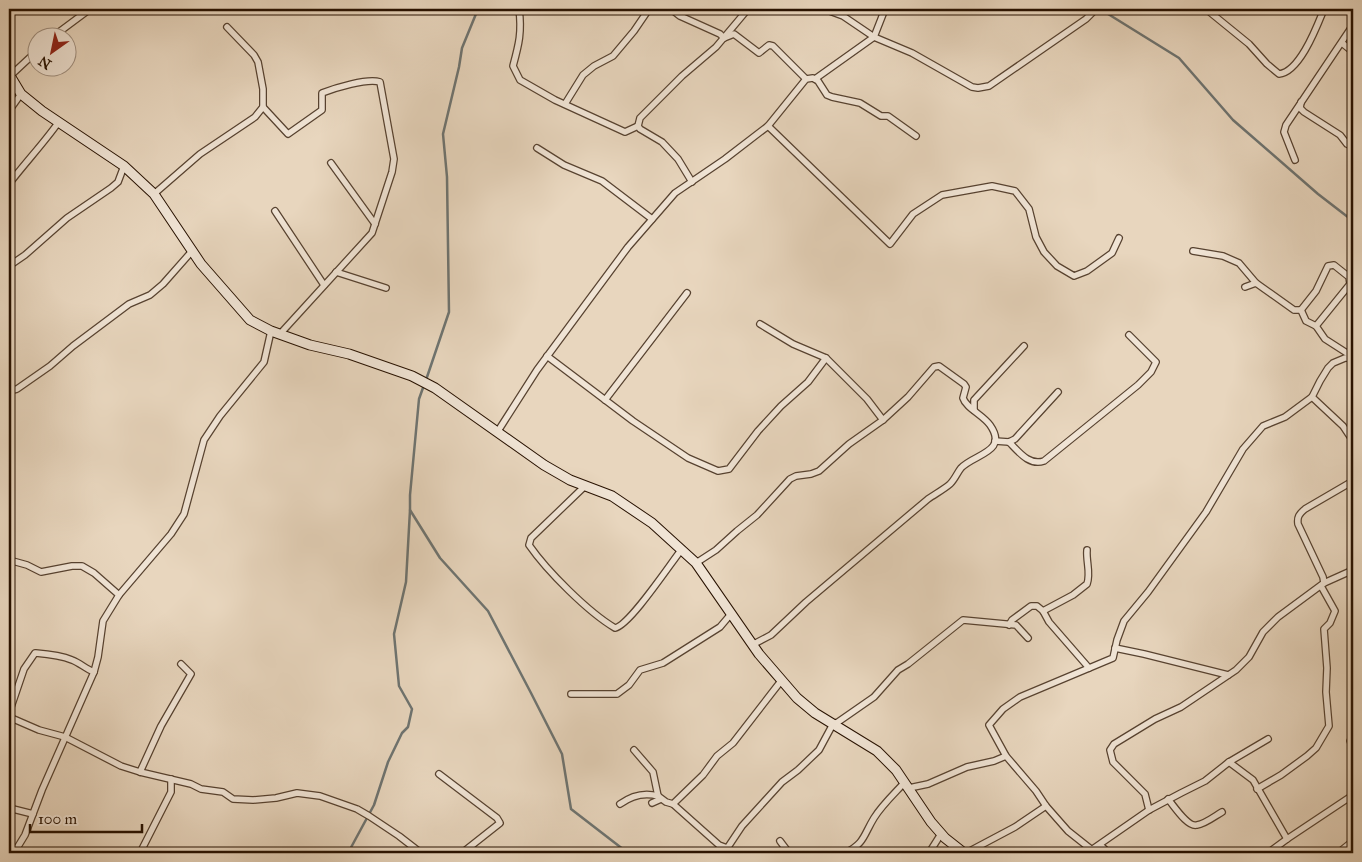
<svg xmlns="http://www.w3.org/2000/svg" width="1362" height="862" font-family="'IM FELL Great Primer',serif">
<rect width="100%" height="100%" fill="#e8d6be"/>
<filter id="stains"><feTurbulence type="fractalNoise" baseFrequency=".004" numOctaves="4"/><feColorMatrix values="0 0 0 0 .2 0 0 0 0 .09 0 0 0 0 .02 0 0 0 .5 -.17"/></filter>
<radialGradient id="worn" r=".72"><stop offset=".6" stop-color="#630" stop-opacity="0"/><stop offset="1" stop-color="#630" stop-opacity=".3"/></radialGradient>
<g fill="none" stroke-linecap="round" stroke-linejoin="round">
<!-- stream -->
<g stroke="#6e7471" stroke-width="2.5">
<path d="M1100,9L1179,58L1233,120L1318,194L1353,221"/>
<path d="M426,380L449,312L447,177L443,134L459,67L462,48L478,9"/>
<path d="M424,385L419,399L410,495V510L440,558L488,611L531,693L562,754L571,809L628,853"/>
<path d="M348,853L374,805L388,762L402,733L408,727L412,709L399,686L394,634L406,582L410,510"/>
</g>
<!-- street casing -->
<g stroke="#574230" stroke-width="8">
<g id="street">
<path d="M519,9C522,32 519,44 513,66L520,80L555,100L625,132L638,126"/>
<path d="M671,9L680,16L720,34L724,38"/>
<path d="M824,9L843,16L874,37L912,53L972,87L978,88L989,86L1086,19L1096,9"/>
<path d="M1206,9L1249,44L1267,64L1279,74C1300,72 1317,26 1324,9"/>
<path d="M51,38L90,9"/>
<path d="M724,38L734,34L759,53L769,45L773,46L806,79"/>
<path d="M1342,43L1353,52"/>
<path d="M10,76L38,50"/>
<path d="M815,79L874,37L885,9"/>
<path d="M1301,102L1300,108L1304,112L1340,135L1347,144L1353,147"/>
<path d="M565,104L583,75L594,66L613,56L634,31L649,9"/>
<path d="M263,107L288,134L322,110V93C335,88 367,78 380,82L394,159L392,172L372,233L280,334"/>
<path d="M9,111L21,94"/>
<path d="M768,126L890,244L913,214L942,195L992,186L1015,191L1029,209L1036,237L1044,252L1057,266L1074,276L1087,271L1112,253L1119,238"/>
<path d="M537,148L564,165L602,181L652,219"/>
<path d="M1295,160L1284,132L1286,125L1353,25"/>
<path d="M331,163L375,224"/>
<path d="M692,182L678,159L662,142L640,129L638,126L640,118L682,76L716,47L748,9"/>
<path d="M9,184C25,163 43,144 58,123"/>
<path d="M154,194L200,154L255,117L263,107V89L258,62L254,55L227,27"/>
<path d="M275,211L324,285"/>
<path d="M1193,251L1223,256L1239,263L1256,283"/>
<path d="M9,266L25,255L67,218L111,188L118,182L124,166"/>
<path d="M336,272L386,288"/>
<path d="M1245,287L1256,283L1294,310H1301"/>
<path d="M1301,310L1316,291L1328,266L1334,265L1349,277L1350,284L1316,326"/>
<path d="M1301,310L1306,321L1316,326L1325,339L1353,357"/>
<path d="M760,324L793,344L826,358L867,399L883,420"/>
<path d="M547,356L633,421L688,458L718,471L729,469L758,431L781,406L808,382L826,358"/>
<path d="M9,391L17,389L50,366L73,346L129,304L150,295L163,284L193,250"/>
<path d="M1312,397L1343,426L1353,441"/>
<path d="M605,400L687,293"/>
<path d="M974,410V400L1024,346"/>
<path d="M498,431L537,370L585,305L628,247L675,193L725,159L768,126L806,79L813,78L818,81L827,95L832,97L860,103L881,116H888L916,136"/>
<path d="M995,441L1009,442L1015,439L1058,392"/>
<path d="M1009,442C1019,452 1029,466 1044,461L1138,385L1151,372L1156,362L1129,335"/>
<path d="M585,486L531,538L529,545C547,571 588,612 615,628C630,625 670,564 682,549"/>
<path d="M9,560L27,565L41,572L72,566H82L94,573L119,595"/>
<path d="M696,563L716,550L737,531L757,515L790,479L796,476L811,474L819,471L849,444L883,420L908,397L934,367L939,366L964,384L966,387L963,398C966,408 983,415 990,425C1009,452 974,454 961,468C957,473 955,479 950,484C943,490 935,494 928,499L806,602L771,635L752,645"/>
<path d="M1324,583L1353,570"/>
<path d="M1043,611L1073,595L1087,584C1091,573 1086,562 1087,550"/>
<path d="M1009,625L1012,620L1031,606H1037L1043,611L1049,622L1089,668"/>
<path d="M1115,648L1144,654L1228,675"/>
<path d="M571,694H617L629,685L640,670L663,663L720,627L731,614"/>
<path d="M9,713L24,669L35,653C47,654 60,655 72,660C80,663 86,669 94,672"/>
<path d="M9,717L39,730L65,737L121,766L140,772L191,784L201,789L223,792L233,799L253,800L276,798L297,793L320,796L357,809L369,816L399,836L421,853"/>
<path d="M1353,736L1350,741L1353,745"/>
<path d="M634,750L653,772L658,796L666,802L673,804L719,845L727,848"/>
<path d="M1229,762L1253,780L1287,839"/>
<path d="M140,772L161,726L191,674L181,664"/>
<path d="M439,774L497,818L500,823L462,853"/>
<path d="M909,788L928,784L967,767L994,761L1006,756"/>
<path d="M1257,789L1281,775L1307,756L1316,748L1329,726L1326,692L1327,668L1324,629L1330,623L1335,611L1321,586"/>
<path d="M1168,799C1174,806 1188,828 1197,825C1205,824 1215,816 1222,812"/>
<path d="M652,803L661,799"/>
<path d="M620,804C631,796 644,792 658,796"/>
<path d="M673,804L703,775L717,756L733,743L781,681"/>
<path d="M9,808L33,814"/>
<path d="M1149,810L1145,794L1113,762L1110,750L1114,744L1155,719L1181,707L1236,670L1249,657L1263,632L1278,617L1324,583L1323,577L1298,524C1297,517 1299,514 1305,509L1353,481"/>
<path d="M780,841L789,853"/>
<path d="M1100,845L1109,853"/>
<path d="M1092,850L1068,831L1046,806L1036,791L1006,756L989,725L1003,709L1020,697L1113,658L1117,640L1124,621L1148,592L1206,512L1243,449L1263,426L1285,417L1312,397L1320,381L1328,368L1333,363L1345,358H1353"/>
<path d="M14,853L25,835L42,790L94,672L98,657L103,621L119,595L171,534L184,514L204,440L220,416L264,362L271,331"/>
<path d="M140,853L171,792V779"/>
<path d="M724,853L742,826L782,782L798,770L819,750L833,724L838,722L874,697L898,670L908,664L963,620L1016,625L1028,638"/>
<path d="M845,853C865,843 863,836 874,818C882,805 894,794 905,782"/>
<path d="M929,853L941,834"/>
<path d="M966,853L1015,827L1046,806"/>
<path d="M1087,853L1149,810L1181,793L1205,781L1229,762L1268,739"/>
<path d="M1268,853L1287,839L1353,795"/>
<path d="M1338,853L1353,841"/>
</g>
</g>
<!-- secondary casing -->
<g stroke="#271100" stroke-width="11">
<path id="secondary" d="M9,74L21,94L42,111L124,166L154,194L201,264L250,320L271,331L310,345L349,354L412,376L435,388L544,465L570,480L612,496L652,523L696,563L759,654L797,698L815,713L877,751L896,770L931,822L945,838L964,853"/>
</g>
<!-- street -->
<use href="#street" stroke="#f0e4d5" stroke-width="5.5"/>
<!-- secondary -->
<use href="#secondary" stroke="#f0e4d5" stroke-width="9"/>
</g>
<!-- margin -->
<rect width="1362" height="862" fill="none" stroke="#e8d6be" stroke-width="30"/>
<rect x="10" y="10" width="1342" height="842" fill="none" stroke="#271100" stroke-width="2.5"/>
<rect x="15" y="15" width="1332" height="832" fill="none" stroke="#271100"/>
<!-- north arrow -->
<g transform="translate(52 52) rotate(213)"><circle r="24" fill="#f0e4d5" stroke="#a09080"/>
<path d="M0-4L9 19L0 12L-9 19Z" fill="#8f2418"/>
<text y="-8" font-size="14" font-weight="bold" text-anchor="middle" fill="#271100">N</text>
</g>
<!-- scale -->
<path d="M30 824v8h112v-8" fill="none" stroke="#271100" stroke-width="2.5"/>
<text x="38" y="824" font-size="15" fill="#271100" stroke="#f0e4d5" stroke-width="4" paint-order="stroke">100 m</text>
<rect width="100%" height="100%" filter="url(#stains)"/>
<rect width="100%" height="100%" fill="url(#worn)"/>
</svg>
